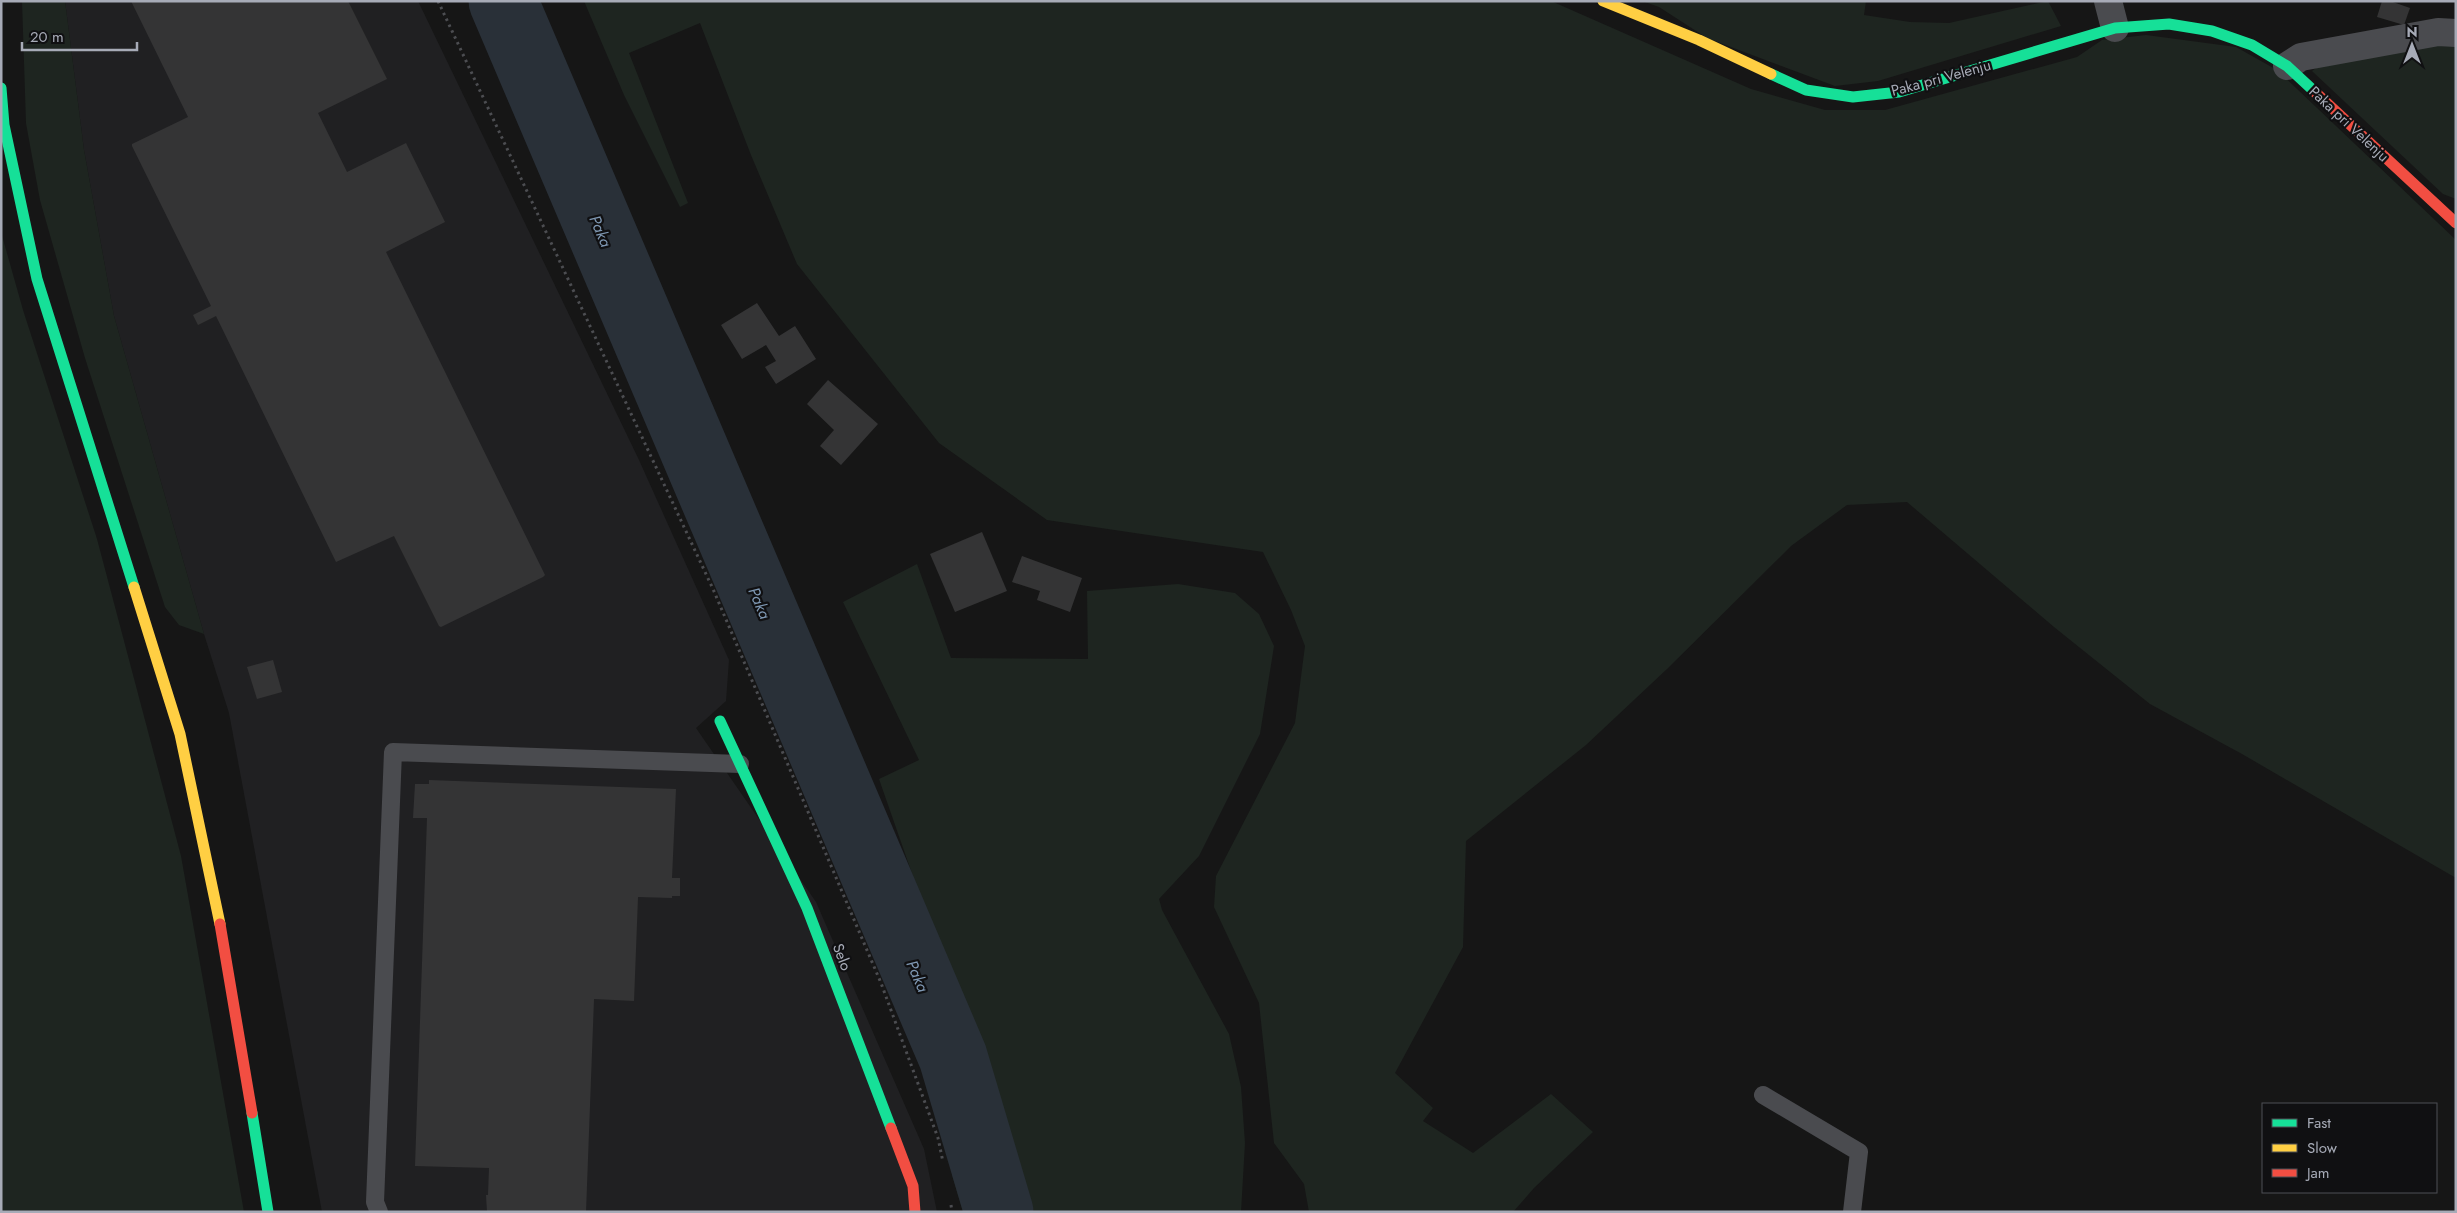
<svg xmlns="http://www.w3.org/2000/svg" width="2457" height="1213" font-family="Jost,sans-serif">
<rect width="100%" height="100%" fill="#161616"/>
<!-- built -->
<path fill="#202022" d="M65,1H418L639,460L729,660L726,701L696,728L816,902L924,1149L937,1212H322L229,713L204,634L114,316L84,150Z"/>
<!-- green -->
<g fill="#1e2520">
<path d="M22,1H65L84,150L114,316L204,634L179,625L165,607L85,358L40,200L26,123Z"/>
<path d="M584,1H1551L1751,89L1825,110H1885L2077,57L2102,40L2146,35L2236,47L2277,70L2456,240V878L2242,754L2150,704L2054,627L1907,502L1847,505L1791,546L1667,669L1586,745L1466,841L1463,947L1395,1073L1433,1108L1423,1121L1473,1153L1551,1094L1593,1132L1534,1188L1513,1212H1309L1304,1184L1274,1143L1259,1003L1214,907L1216,876L1295,723L1305,646L1291,610L1263,552L1047,520L939,443L797,264L751,155L700,23L629,53L688,203L680,207L624,95Z"/>
<path d="M1642,1H1866L1864,15L1910,22L1949,23L2048,1L2061,26L1878,81L1835,86L1707,38L1659,7Z"/>
<path d="M2456,42V199L2443,194L2312,71L2323,63Z"/>
<path d="M1,232L23,310L97,539L181,856L244,1212H1Z"/>
<path d="M917,564L951,658L1088,659L1087,591L1178,584L1235,593L1259,614L1274,646L1260,734L1199,856L1159,899L1162,910L1229,1034L1241,1087L1245,1143L1241,1212H1026L967,1031L879,779L919,760L843,602Z"/>
<path d="M977,1169L989,1212H963L952,1175Z"/>
</g>
<g fill="none" stroke-linecap="round" stroke-linejoin="round">
<!-- river -->
<path stroke="#293038" stroke-width="69" d="M503,1L953,1057L999,1212"/>
</g>
<!-- building -->
<g fill="#343435">
<path d="M131,1H348L387,79L318,113L347,172L406,143L445,222L386,252L545,575L543,577L441,627L439,626L394,536L336,562L216,316L198,325L193,315L211,306L132,146V144L188,117Z"/>
<path d="M2382,1H2390L2410,8L2404,25L2377,17Z"/>
<path d="M757,303L779,336L795,326L816,359L776,384L765,367L776,361L766,345L742,359L721,325Z"/>
<path d="M828,380L878,424L841,465L820,446L834,430L807,404Z"/>
<path d="M982,532L1007,591L955,612L930,554Z"/>
<path d="M1022,556L1082,578L1070,612L1037,600L1040,591L1012,582Z"/>
<path d="M273,660L282,692L257,699L247,667Z"/>
<path d="M429,780L676,789L672,878H680V896H672V898L638,897L634,1001L594,999L586,1212H487L486,1195H488L489,1168L415,1166L427,818H413L415,784H429Z"/>
</g>
<g fill="none" stroke-linecap="round" stroke-linejoin="round">
<!-- path -->
<g stroke="#4c4d51" stroke-width="3" stroke-dasharray="2.5 4" stroke-linecap="butt">
<path d="M438,1L713,589L881,983L938,1138L943,1162"/>
<path d="M951,1205L952,1212"/>
</g>
<!-- lane -->
<g stroke="#4a4b4f" stroke-width="18">
<path d="M1763,1095L1859,1152L1852,1212"/>
<path d="M379,1212L375,1202L393,752L740,764"/>
</g>
<!-- street -->
<g stroke="#4a4b4f" stroke-width="28">
<path d="M2108,1L2115,28"/>
<path d="M2287,66L2301,57L2438,32L2456,33"/>
</g>
<!-- fast -->
<g stroke="#16e098" stroke-width="11">
<path d="M1771,74L1806,90L1853,97L1899,92L2115,28L2169,24L2212,31L2252,45L2287,66L2315,92"/>
<path d="M1,88L4,125L37,279L134,587"/>
<path d="M720,721L807,908L891,1128"/>
<path d="M252,1113L268,1212"/>
</g>
<!-- slow -->
<g stroke="#ffcf43" stroke-width="11">
<path d="M1603,1L1699,40L1771,74"/>
<path d="M134,587L180,734L220,924"/>
</g>
<!-- jam -->
<g stroke="#f24e42" stroke-width="11">
<path d="M2315,92L2456,223"/>
<path d="M220,924L252,1113"/>
<path d="M891,1128L913,1186L915,1212"/>
</g>
</g>
<g text-anchor="middle" stroke-width="4.5" stroke-linejoin="round" paint-order="stroke">
<!-- street labels -->
<g font-size="15" fill="#a7abb7" stroke="#101012">
<text transform="translate(1941 78) rotate(-15)" y="5">Paka pri Velenju</text>
<text transform="translate(2349 124) rotate(43)" y="5">Paka pri Velenju</text>
<text transform="translate(842 957) rotate(69)" y="5">Selo</text>
</g>
<!-- water labels -->
<g font-size="16" font-style="italic" fill="#7e97b2" stroke="#101012">
<text transform="translate(601 231) rotate(67)" y="6">Paka</text>
<text transform="translate(760 603) rotate(67)" y="6">Paka</text>
<text transform="translate(918 976) rotate(67)" y="6">Paka</text>
</g>
</g>
<!-- border -->
<rect width="2457" height="1213" fill="none" stroke="#a7abb7" stroke-width="5"/>
<!-- legend -->
<rect x="2262" y="1103" width="175" height="90" fill="#101012" stroke="#4c4e54"/>
<rect x="2272" y="1119" width="25" height="8" fill="#16e098" stroke="#4c4e54"/>
<text x="2307" y="1128" font-size="15" fill="#a7abb7">Fast</text>
<rect x="2272" y="1144" width="25" height="8" fill="#ffcf43" stroke="#4c4e54"/>
<text x="2307" y="1153" font-size="15" fill="#a7abb7">Slow</text>
<rect x="2272" y="1169" width="25" height="8" fill="#f24e42" stroke="#4c4e54"/>
<text x="2307" y="1178" font-size="15" fill="#a7abb7">Jam</text>
<!-- north arrow -->
<g transform="translate(2412 45)" stroke="#101012" stroke-width="4" paint-order="stroke">
<path d="M0-4L9 19L0 12L-9 19Z" fill="#a7abb7"/>
<text y="-8" font-size="14" font-weight="bold" text-anchor="middle" fill="#a7abb7">N</text>
</g>
<!-- scale -->
<path d="M22 42v8h115v-8" fill="none" stroke="#a7abb7" stroke-width="2.5"/>
<text x="30" y="42" font-size="15" fill="#a7abb7" stroke="#101012" stroke-width="4" paint-order="stroke">20 m</text>
</svg>
